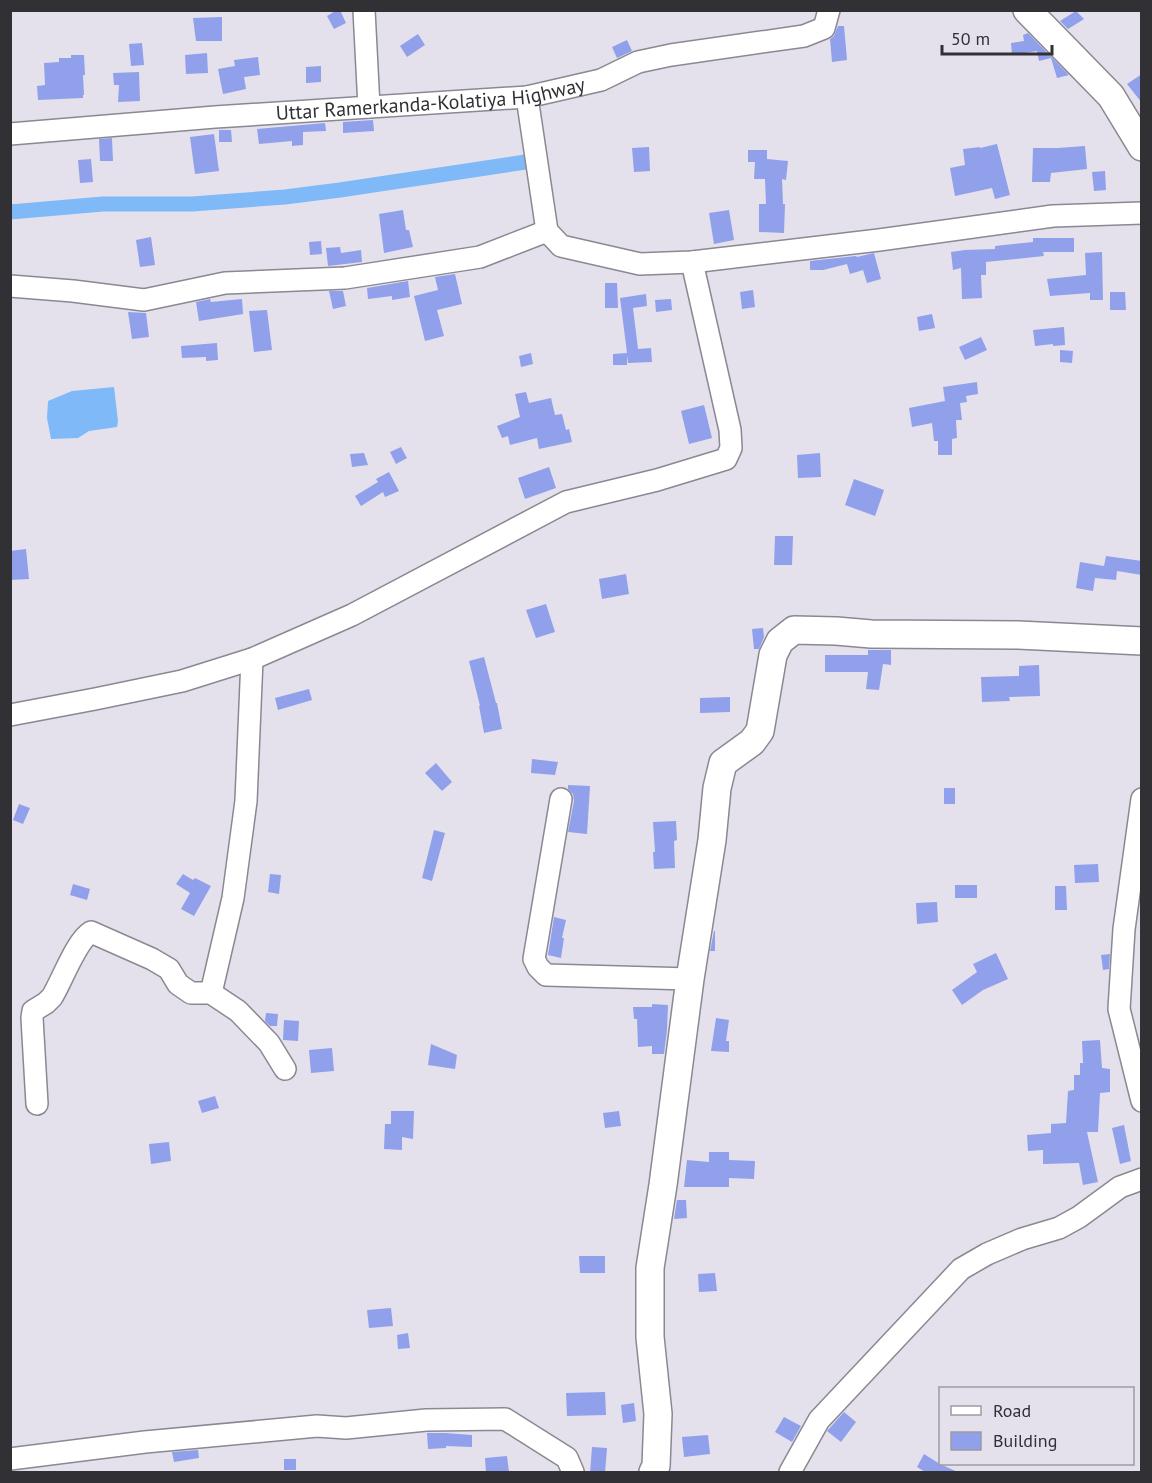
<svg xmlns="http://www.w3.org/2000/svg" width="1152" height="1483" font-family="'PT Sans',sans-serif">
<rect width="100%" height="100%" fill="#e4e1ec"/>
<!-- water -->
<path fill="#80b9f8" d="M114,387L118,421L117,427L89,431L78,438L51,439L47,418L48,401L72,391Z"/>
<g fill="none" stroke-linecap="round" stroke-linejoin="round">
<!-- canal -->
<path stroke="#80b9f8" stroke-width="15" d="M10,212L103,204H192L285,197L340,190L532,161"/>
</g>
<!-- building -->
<g fill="#90a0ea">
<path d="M337,10H340L346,23L334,29L327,16Z"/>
<path d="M1076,11L1084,19L1068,29L1060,21Z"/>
<path d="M222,17V41H196L193,18Z"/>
<path d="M838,26H844L847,60L832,62L830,39L834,36Z"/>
<path d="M1028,33L1069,75L1057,78L1051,58L1039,61L1037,51L1012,55L1011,43L1024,41L1023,35Z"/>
<path d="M418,34L425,45L407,57L400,46Z"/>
<path d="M627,40L632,51L617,58L612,47Z"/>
<path d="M142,43L144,65L131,66L129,44Z"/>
<path d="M207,53L208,73L186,74L185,55Z"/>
<path d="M71,55H84L85,75H83L84,95H83V98L38,100L37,86L45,85L44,63L59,62V58H71Z"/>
<path d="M258,57L260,75L244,77L246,89L223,94L218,69L235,66L234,60Z"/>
<path d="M321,66V82L306,83V67Z"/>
<path d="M139,72L140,101L118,102L119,85H114L113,73Z"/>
<path d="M1142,74V103L1127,84Z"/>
<path d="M373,120L374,131L343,133V122Z"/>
<path d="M325,123L326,131L303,132V145L292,146V141L259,144L257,129Z"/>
<path d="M219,130H231L232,142H219Z"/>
<path d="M214,134L219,171L195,174L190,137Z"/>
<path d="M112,138L113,161H100L99,139Z"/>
<path d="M997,144L1010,195L995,199L992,188L955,196L950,168L965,165L963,149L980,147V148Z"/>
<path d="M1085,146L1087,169L1051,173L1050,182H1032L1033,148H1058Z"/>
<path d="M649,147L650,171L634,172L632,148Z"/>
<path d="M748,150H767V159L788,161L786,180L782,179L783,204H785L784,233L759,232V204H766L765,179H754L755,162H748Z"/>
<path d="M91,159L93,182L80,183L78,160Z"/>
<path d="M1105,171L1106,190L1094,191L1092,172Z"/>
<path d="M403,210L406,230H409L413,247L384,253L379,214Z"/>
<path d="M729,210L734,240L714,244L709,213Z"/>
<path d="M151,237L155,265L140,267L136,240Z"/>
<path d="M1033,238H1074V252H1043L1044,256L986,262V275H981L982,298L962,299L961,268L953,270L951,252L965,250L995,249V246L1033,242Z"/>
<path d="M321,241L322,254L310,255L309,242Z"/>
<path d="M340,247L341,253L361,250L362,262L328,266L326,248Z"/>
<path d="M1102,252L1103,300H1090V293L1050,296L1047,279L1086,275L1085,253Z"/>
<path d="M874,253L881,279L867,283L863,270L850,274L847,264L823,270H810V261L856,256L857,257Z"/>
<path d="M455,274L462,304L437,310L444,336L425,341L414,296L438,290L435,277Z"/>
<path d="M408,281L410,297L392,300V296L368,299L367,288Z"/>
<path d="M605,283H617L618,308H605Z"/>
<path d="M753,290L755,307L742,309L740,292Z"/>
<path d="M329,291H343L346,306L333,309Z"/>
<path d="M1110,292H1125L1126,310H1110Z"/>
<path d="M646,294L647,306L633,308L638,349L651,348L652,362L628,363L627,355V365H613V354L627,353L620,298Z"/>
<path d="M210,299L211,302L242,299L243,314L199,321L196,302Z"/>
<path d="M671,299L672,310L656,312L655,300Z"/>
<path d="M267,310L272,350L254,352L249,311Z"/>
<path d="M128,312L146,313L149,337L132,339Z"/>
<path d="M932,314L935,328L919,331L917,317Z"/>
<path d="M1064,327L1065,345L1053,346V344L1035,346L1033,330Z"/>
<path d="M981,337L987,350L965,360L959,347Z"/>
<path d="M217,343L218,360L206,361V357L182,358L181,346Z"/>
<path d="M1060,350L1073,351L1072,363L1060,362Z"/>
<path d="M531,353L533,364L521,367L519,356Z"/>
<path d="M977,382L978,394L966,396L967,402L960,403L962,420H956L957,438L952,439V455H938V441H934L932,423L912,427L909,408L945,401L943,387Z"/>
<path d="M526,392L529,403L551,398L555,415L562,414L566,430L569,429L572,442L539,449L537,438L510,445L508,436L502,438L497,426L520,417L515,394Z"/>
<path d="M704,405L712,438L689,444L681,411Z"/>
<path d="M401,447L407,458L396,464L390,452Z"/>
<path d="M364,453L368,465L352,467L350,454Z"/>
<path d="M820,453L821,477L798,478L797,455Z"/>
<path d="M549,467L556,488L525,499L518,478Z"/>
<path d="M389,472L399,491L385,497L383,492L361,506L355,496L378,482L376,479Z"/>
<path d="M854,479L884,490L875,516L845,505Z"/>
<path d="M775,536H793L792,565H774Z"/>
<path d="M26,549L29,579L10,580V551Z"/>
<path d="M1106,556L1142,561V575L1117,571L1116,580L1095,578L1093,591L1076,588L1080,562L1104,566Z"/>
<path d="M626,574L629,594L602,599L599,579Z"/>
<path d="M546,604L555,632L536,638L526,610Z"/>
<path d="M763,628L764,637L759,649H754L752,629Z"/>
<path d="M868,650H891V665L883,664L879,690L866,689L868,672H825V655H868Z"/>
<path d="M484,657L496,703H497L502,729L484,733L479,706H480L469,661Z"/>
<path d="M1039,665L1040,696L1009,697L1010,701L982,702L981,677L1019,676V666Z"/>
<path d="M309,689L312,700L278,710L275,698Z"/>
<path d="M730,697V712L700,713V698Z"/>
<path d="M532,759L558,762L555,775L531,773Z"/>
<path d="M436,763L452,782L442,791L425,773Z"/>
<path d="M568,785L590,786L587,834L568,832L574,801L573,794L568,789Z"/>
<rect x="944" y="788" width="11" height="16"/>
<path d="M19,804L30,808L23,824L13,820Z"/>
<path d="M676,821L677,840L674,841L675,868L654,869L653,852H655L653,822Z"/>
<path d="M434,830L445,833L432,881L422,878Z"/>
<path d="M1098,864L1099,882L1075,883L1074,865Z"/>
<path d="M183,874L193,880L195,878L211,886L194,916L181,909L190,893L176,884Z"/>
<path d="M270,874L281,875L279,894L268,892Z"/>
<path d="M73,884L90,889L87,900L70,895Z"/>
<rect x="955" y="885" width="22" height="13"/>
<path d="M1055,886H1066L1067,910H1055Z"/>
<path d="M937,902L938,922L917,924L916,903Z"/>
<path d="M554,917L566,920L562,938H564L561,958L548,955Z"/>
<path d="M714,931H715V951H710Z"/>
<path d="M996,953L1008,979L983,990L962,1005L952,990L977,972L973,964Z"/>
<path d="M1110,954L1109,969L1103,970L1101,955Z"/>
<path d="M652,1004L668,1005L667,1030L664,1054H652V1046L638,1047L637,1019H634L633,1007H652Z"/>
<path d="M266,1013L278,1014L277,1026H270L265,1021Z"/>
<path d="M716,1018L729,1020L726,1041H729V1052L711,1051Z"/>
<path d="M284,1020L299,1021L298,1041L283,1040Z"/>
<path d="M1100,1040L1102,1068L1110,1069V1092L1100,1093L1098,1132H1087L1098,1182L1083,1185L1079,1163L1043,1164V1150L1028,1151L1027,1135L1051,1133V1124L1066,1123L1068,1091L1074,1090V1075H1080V1063H1083L1082,1041Z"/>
<path d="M431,1044L457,1055L455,1069L428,1065Z"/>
<path d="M332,1048L334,1071L311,1073L309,1050Z"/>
<path d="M215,1096L219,1108L202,1113L198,1101Z"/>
<path d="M391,1111H414L413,1139L402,1137V1150L384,1149L385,1124H391Z"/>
<path d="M619,1111L621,1126L605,1128L603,1113Z"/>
<path d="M1124,1125L1131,1161L1120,1164L1112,1128Z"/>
<path d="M169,1142L171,1161L151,1164L149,1144Z"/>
<path d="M709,1152H729V1160L755,1161L754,1179L729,1178V1187H684L687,1160L709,1162Z"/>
<path d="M677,1200H686L687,1218L674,1219Z"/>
<path d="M579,1256H605V1273H580Z"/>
<path d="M715,1273L717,1291L699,1292L698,1274Z"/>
<path d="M391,1308L393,1326L369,1328L367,1310Z"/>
<path d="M408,1333L410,1348L398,1349L397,1335Z"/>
<path d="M605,1392L606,1415L567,1416L566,1393Z"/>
<path d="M634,1403L636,1421L623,1423L621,1405Z"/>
<path d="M844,1412L856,1422L841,1442L827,1431Z"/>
<path d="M784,1417L801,1426L792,1442L775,1432Z"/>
<path d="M427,1433H445L472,1435V1447L446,1446V1448L428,1449Z"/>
<path d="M708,1435L710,1454L684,1457L682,1437Z"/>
<path d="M592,1447L607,1448L605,1473H590Z"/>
<path d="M198,1450L199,1458L174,1462L172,1452Z"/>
<path d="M924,1454L940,1464L960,1473H927L917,1467Z"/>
<path d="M507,1456L509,1472L486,1473L485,1458Z"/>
<rect x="284" y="1459" width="12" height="11"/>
</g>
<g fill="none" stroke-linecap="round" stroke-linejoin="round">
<!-- minor casing -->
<g stroke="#8a8891" stroke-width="24">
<g id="minor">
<path d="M364,10L369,107"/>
<path d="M527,97L547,231L561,246L640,264L692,262L879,240L1053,216L1142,213"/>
<path id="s1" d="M10,134L215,117L527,97L601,80L638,62L671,55L804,36L824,28L829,10"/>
<path d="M10,286L73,291L144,300L225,283L345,278L480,257L547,231"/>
<path d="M10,715L95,699L182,681L252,659L352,615L566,502L657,480L726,459L731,448L730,430L692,262"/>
<path d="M561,799L534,959L538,967L546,975L690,979"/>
<path d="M1142,799L1124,929L1119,1009L1142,1101"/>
<path d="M211,993L233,898L246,801L252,659"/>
<path d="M37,1104L32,1018L33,1011L46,1003L52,997C62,981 76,941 91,932L152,959L169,969L178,984L191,993H211L238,1011L269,1043L285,1069"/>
<path d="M10,1459L145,1442L317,1426L346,1428L426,1420L505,1419L567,1458L573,1472"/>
<path d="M790,1472L819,1420L961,1269L987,1254L1022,1239L1059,1228L1079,1217L1120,1187L1142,1179"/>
</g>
</g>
<!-- major casing -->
<g stroke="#8a8891" stroke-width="30">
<g id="major">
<path d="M1027,10L1111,96L1142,147"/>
<path d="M653,1472L656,1466L658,1414L650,1337V1268L663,1185L690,979L712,840L717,788L723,763L752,742L760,731L773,655L780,641L794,630L836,631L871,634L1018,635L1142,641"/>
</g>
</g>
<!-- minor -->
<use href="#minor" stroke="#fff" stroke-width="21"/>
<!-- major -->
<use href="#major" stroke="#fff" stroke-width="27"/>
</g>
<g text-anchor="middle" stroke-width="4.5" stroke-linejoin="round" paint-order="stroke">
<!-- street labels -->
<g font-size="20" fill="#313034" stroke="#e4e1ec">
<text dy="7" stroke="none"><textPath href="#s1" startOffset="422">Uttar Ramerkanda-Kolatiya Highway</textPath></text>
</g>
</g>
<!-- border -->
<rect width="1152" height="1483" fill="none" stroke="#313034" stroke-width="24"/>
<!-- legend -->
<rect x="939" y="1387" width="195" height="78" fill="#e4e1ec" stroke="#9c9aa2" stroke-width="1.5"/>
<rect x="951" y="1406" width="30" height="9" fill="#ffffff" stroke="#9c9aa2" stroke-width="1.5"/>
<text x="993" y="1417" font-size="18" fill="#313034">Road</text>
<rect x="951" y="1432" width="30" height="18" fill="#90a0ea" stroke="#9c9aa2" stroke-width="1.5"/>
<text x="993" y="1447" font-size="18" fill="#313034">Building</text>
<!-- scale -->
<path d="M942 45v9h110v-9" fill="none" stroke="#313034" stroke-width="3"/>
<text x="951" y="45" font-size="18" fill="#313034" stroke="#e4e1ec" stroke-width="4.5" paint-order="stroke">50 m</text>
</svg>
